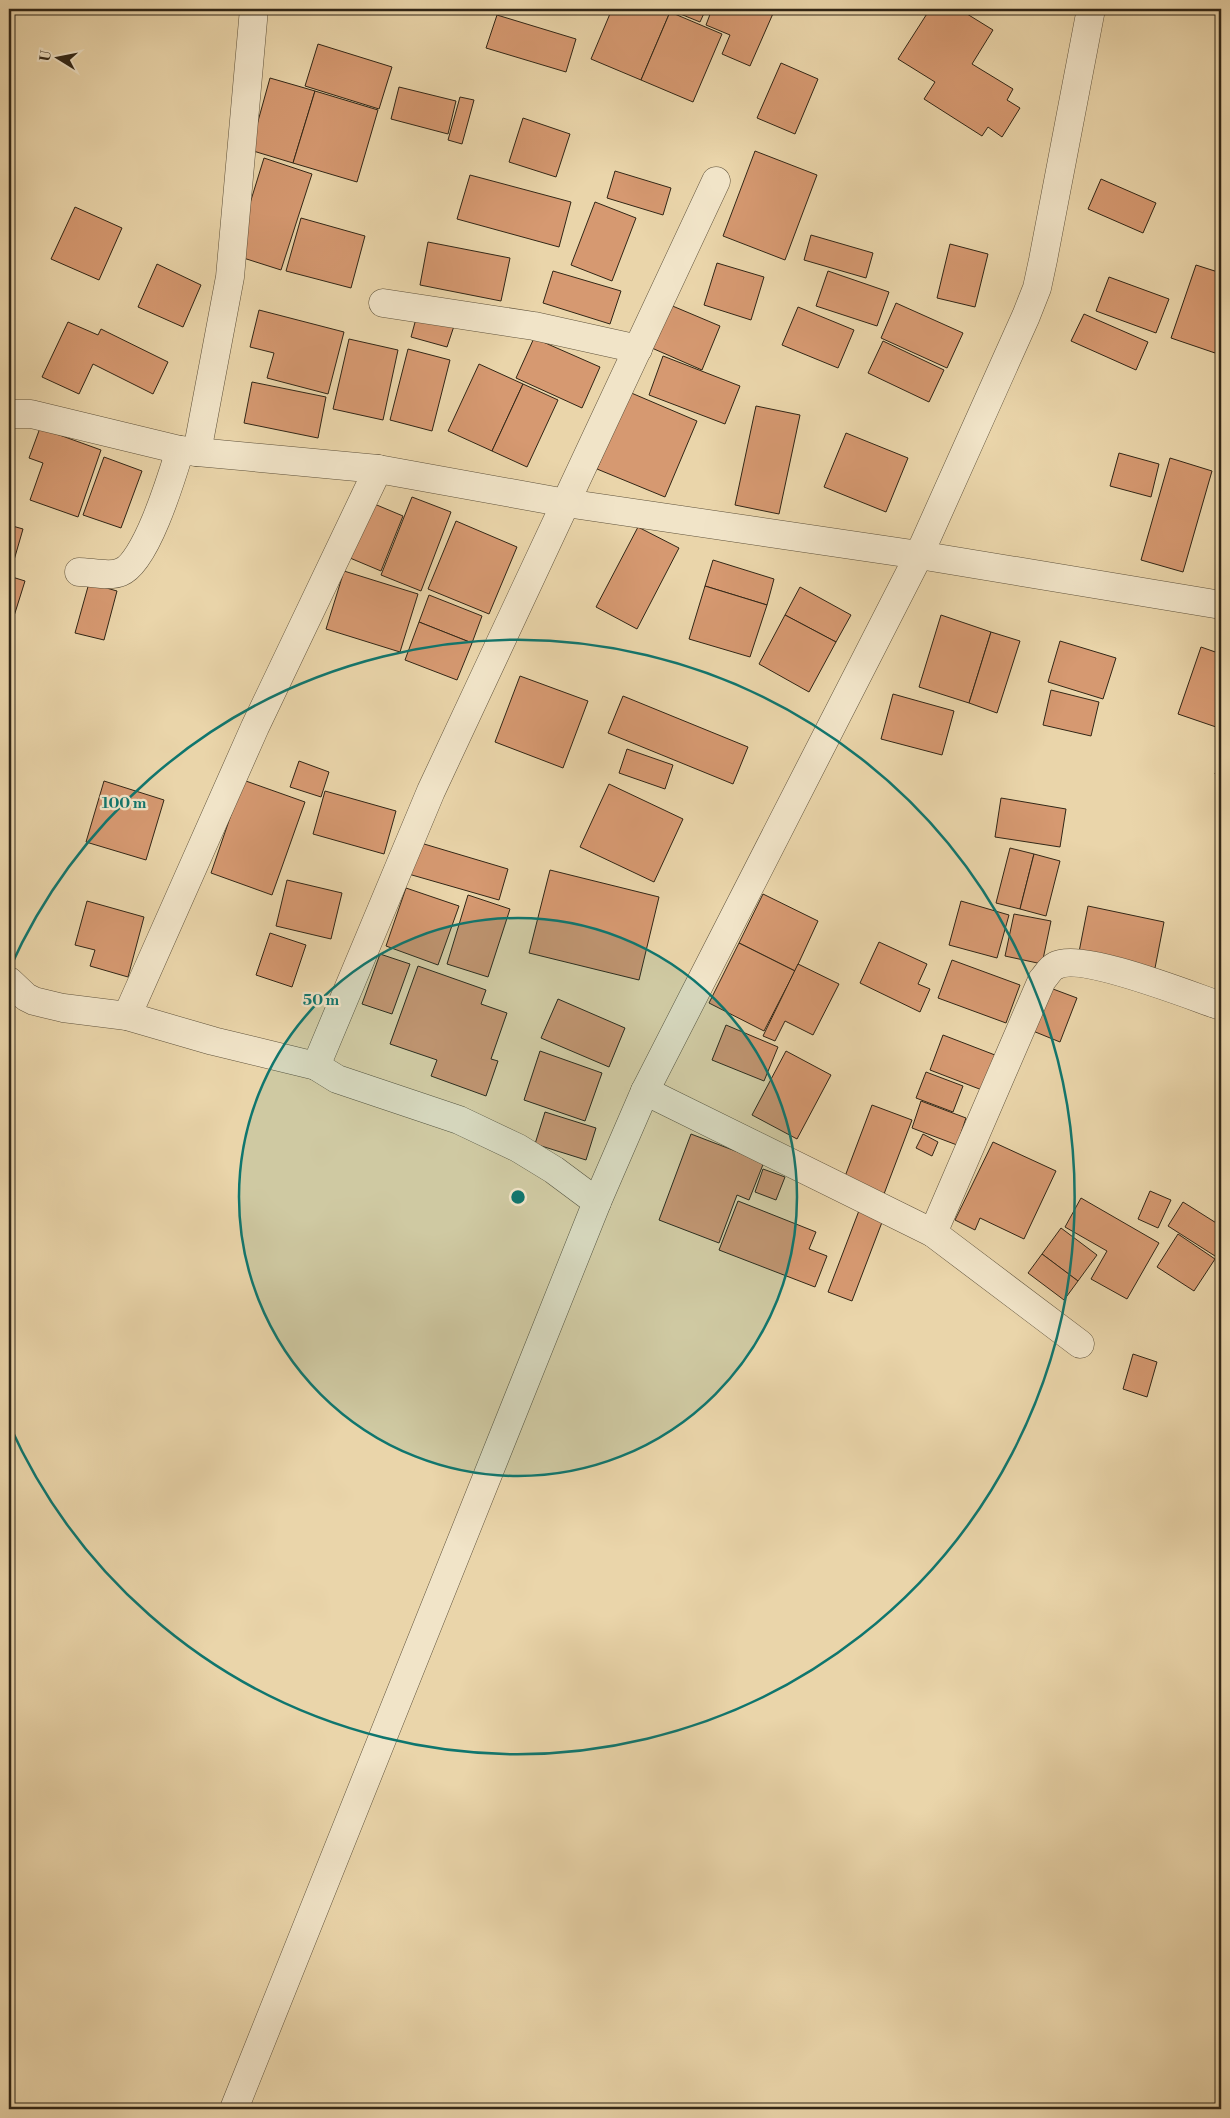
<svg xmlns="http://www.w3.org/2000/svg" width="1230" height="2118" font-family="'Libre Bodoni',serif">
<rect width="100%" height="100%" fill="#ead5aa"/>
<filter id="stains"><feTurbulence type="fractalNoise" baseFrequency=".004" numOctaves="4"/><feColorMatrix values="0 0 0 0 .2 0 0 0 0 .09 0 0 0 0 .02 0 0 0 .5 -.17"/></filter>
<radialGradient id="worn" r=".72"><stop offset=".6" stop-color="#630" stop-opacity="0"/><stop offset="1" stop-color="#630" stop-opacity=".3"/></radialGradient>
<!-- building -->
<g fill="#d69971" stroke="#312616">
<path d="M612,9H662L670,12L641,80L591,59Z"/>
<path d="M668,9H706L700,22Z"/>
<path d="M712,9H775L750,66L722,54L730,35L706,25Z"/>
<path d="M930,9H959L993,30L972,64L1013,89L1007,100L1020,108L1002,137L988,127L982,136L924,99L935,82L898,59Z"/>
<path d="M670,12L722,34L693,102L641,80Z"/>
<path d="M497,15L576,39L566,72L486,48Z"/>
<path d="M318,44L392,67L379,109L305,86Z"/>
<path d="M781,63L818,79L795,134L757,118Z"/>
<path d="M270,78L315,91L293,163L250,150Z"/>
<path d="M399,87L456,101L448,134L391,119Z"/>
<path d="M315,91L378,110L357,182L293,163Z"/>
<path d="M460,97L474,100L462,144L448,140Z"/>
<path d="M523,118L570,134L556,177L509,162Z"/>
<path d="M755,151L817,175L785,260L723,236Z"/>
<path d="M264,158L312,174L281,270L234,255Z"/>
<path d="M615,171L671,188L663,215L607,198Z"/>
<path d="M470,175L571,202L559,247L457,219Z"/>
<path d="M1101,179L1156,203L1143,233L1088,209Z"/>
<path d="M595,202L636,218L612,281L571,265Z"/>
<path d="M75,207L122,228L99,280L51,259Z"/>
<path d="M301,218L365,236L351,288L286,271Z"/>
<path d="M811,235L873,253L866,278L804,260Z"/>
<path d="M428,242L510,258L501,301L420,285Z"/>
<path d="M950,244L988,254L975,307L937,298Z"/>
<path d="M717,263L764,277L751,320L704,305Z"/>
<path d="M157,264L201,285L183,327L138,307Z"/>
<path d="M1196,265L1221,273V355L1171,338Z"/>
<path d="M553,271L621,291L610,324L543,303Z"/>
<path d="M828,271L889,292L877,326L816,306Z"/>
<path d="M1109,277L1169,299L1156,333L1096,311Z"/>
<path d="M663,302L720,326L702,370L645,345Z"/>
<path d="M896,303L963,333L947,368L881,338Z"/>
<path d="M798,307L854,330L838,368L782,345Z"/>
<path d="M259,310L344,332L328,394L267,378L274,353L250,347Z"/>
<path d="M1084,314L1148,342L1136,370L1071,341Z"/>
<path d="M417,315L454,326L447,347L411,337Z"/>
<path d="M68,322L98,335L101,329L168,362L153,394L93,364L79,394L42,377Z"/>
<path d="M534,338L600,367L582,408L516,378Z"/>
<path d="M349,339L398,350L383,420L333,409Z"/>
<path d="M883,341L944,370L929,402L868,373Z"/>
<path d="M408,349L450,360L432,431L390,420Z"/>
<path d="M663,356L740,386L725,424L649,395Z"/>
<path d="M479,364L523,384L492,451L448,431Z"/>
<path d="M252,382L326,397L318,438L244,423Z"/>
<path d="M523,384L558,400L527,467L492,451Z"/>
<path d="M629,392L697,421L665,497L597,469Z"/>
<path d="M756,406L800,415L779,514L735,505Z"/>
<path d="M40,428L101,450L78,517L30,500L43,463L29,458Z"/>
<path d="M846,433L908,458L886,512L824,487Z"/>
<path d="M1119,453L1159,464L1151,497L1110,486Z"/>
<path d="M104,457L142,471L121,528L83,515Z"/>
<path d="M1170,458L1212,471L1183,572L1141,560Z"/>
<path d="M412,497L451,512L421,591L381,575Z"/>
<path d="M372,503L403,516L381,571L350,558Z"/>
<path d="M456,521L517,547L489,614L428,589Z"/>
<path d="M9,525L23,529L10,574L9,573Z"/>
<path d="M638,527L679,548L637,629L596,607Z"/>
<path d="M713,560L774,579L767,605L705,586Z"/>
<path d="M344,571L418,594L400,652L326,629Z"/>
<path d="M9,576L25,581L9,632Z"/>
<path d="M89,583L117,591L104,640L75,633Z"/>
<path d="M705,586L767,605L750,657L689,639Z"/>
<path d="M800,587L851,615L836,642L785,615Z"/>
<path d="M429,595L482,616L472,643L419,622Z"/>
<path d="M785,615L836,642L809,692L759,664Z"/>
<path d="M941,615L991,632L969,703L919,687Z"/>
<path d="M419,622L472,643L457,680L405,660Z"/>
<path d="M991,632L1020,641L997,713L969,703Z"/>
<path d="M1060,641L1116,658L1103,699L1048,682Z"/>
<path d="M1201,647L1221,654V722L1219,728L1178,714Z"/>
<path d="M520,676L588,701L563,768L495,742Z"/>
<path d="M1051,690L1099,702L1091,736L1043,725Z"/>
<path d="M893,694L954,711L942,755L881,739Z"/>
<path d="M623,696L748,747L733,784L608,733Z"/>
<path d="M627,749L673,765L665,789L619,773Z"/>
<path d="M1221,757V776L1215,774Z"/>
<path d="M299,761L329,772L321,797L290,787Z"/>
<path d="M243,780L305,802L272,895L211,873Z"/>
<path d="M104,781L164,800L146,860L86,842Z"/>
<path d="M609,784L683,819L654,882L580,847Z"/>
<path d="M325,791L396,811L384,854L313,834Z"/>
<path d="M1001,798L1066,809L1060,847L995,837Z"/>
<path d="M414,841L508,869L499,900L405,873Z"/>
<path d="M1010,848L1034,854L1020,909L996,903Z"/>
<path d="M1034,854L1060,861L1046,916L1020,909Z"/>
<path d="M550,870L659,897L639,980L529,953Z"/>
<path d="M287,880L342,893L331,939L276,926Z"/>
<path d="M406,888L459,906L438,965L386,946Z"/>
<path d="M763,894L818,921L795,971L739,943Z"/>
<path d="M468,895L510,909L488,977L447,964Z"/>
<path d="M87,901L144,917L128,977L90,966L95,950L75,945Z"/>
<path d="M961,901L1009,915L997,958L949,945Z"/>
<path d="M1088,906L1164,922L1155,968L1079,952Z"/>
<path d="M1014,914L1051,921L1042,964L1005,956Z"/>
<path d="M270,933L306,945L292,987L256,975Z"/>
<path d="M879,942L927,964L918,984L930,989L920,1012L860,983Z"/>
<path d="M739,943L795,971L764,1031L709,1003Z"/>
<path d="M380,954L410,964L392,1014L362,1004Z"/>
<path d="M952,960L1020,985L1006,1023L938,998Z"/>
<path d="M798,964L839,984L813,1035L785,1021L775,1041L763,1036Z"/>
<path d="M418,966L486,990L481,1004L507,1013L491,1059L498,1061L486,1096L431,1076L437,1060L390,1044Z"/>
<path d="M1045,986L1077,998L1060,1042L1028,1029Z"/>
<path d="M558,999L625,1028L609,1067L541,1038Z"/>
<path d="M726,1025L778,1047L764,1081L712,1060Z"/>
<path d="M943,1035L995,1055L982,1090L930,1070Z"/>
<path d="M540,1051L602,1073L585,1121L524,1100Z"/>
<path d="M786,1051L831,1075L797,1139L752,1115Z"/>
<path d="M926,1072L963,1086L953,1112L916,1098Z"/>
<path d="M921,1101L966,1118L957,1145L912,1128Z"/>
<path d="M872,1105L912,1120L884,1194L844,1179Z"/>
<path d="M545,1112L596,1128L586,1160L535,1144Z"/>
<path d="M691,1134L764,1162L749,1200L737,1195L719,1243L659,1220Z"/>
<path d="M923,1134L938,1142L932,1156L916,1148Z"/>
<path d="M993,1142L1056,1171L1024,1239L980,1218L975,1230L955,1220Z"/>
<path d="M763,1169L785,1177L776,1200L755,1192Z"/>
<path d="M1150,1191L1171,1200L1158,1228L1138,1219Z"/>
<path d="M1081,1198L1159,1243L1127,1299L1091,1279L1107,1251L1065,1227Z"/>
<path d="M738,1201L816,1232L809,1249L827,1256L815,1287L719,1250Z"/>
<path d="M1183,1202L1221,1226V1247L1215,1256L1168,1226Z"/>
<path d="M860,1208L884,1217L852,1301L828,1292Z"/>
<path d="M1061,1228L1097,1255L1078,1281L1042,1254Z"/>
<path d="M1178,1234L1215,1259L1194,1291L1157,1267Z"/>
<path d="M1042,1254L1078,1281L1064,1300L1028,1273Z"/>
<path d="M1133,1354L1157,1362L1147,1397L1123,1389Z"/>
</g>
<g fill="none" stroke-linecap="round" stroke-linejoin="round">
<!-- minor casing -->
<g stroke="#5f523b" stroke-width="29">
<g id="minor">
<path d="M383,303L534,326L638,349"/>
<path d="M9,414H31L180,450"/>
<path d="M197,452L378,469L566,503L919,555L1221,605"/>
<path d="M79,572C91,572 110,577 121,572C146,563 172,476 180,450L197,452L230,277L254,9"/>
<path d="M9,981L26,997L34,1001L63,1008L127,1016L213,1041L316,1066L337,1079L459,1120L518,1148L554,1170L597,1202"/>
<path d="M127,1016L255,727L378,469"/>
<path d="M316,1066L431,791L716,181"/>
<path d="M645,1091L933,1233"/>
<path d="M1080,1344L933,1233L1042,980C1046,976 1050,968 1055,966C1080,951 1191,996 1221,1006"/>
<path d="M234,2109L597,1202L645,1091L919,555L1026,316L1037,288L1043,260L1091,9"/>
</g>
</g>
<!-- minor -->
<use href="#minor" stroke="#f1e4c8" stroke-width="28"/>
</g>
<!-- distance rings -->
<circle cx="518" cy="1197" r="279" fill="#0f766e" fill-opacity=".12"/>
<g fill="none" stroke="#0f766e" stroke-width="2.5">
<circle cx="518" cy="1197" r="279"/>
<path d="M9 970A557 557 0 1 1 9 1424"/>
</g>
<circle cx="518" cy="1197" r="8" fill="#0f766e" stroke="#f1e4c8" stroke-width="2.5"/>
<g font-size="15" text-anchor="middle" font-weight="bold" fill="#0f766e" stroke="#f1e4c8" stroke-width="4.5" stroke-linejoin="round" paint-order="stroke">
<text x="124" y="808">100 m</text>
<text x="321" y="1005">50 m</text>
</g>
<!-- margin -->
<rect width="1230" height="2118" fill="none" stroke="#ead5aa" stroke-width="30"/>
<rect x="10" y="10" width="1210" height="2098" fill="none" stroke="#312616" stroke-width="2.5"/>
<rect x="15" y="15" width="1200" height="2088" fill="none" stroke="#312616"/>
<!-- north arrow -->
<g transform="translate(58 58) rotate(280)" stroke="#f1e4c8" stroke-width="4" paint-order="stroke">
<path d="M0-4L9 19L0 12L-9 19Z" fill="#312616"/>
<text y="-8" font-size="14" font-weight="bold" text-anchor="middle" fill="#312616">U</text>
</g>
<rect width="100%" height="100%" filter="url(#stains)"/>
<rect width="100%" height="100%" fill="url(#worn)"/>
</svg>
